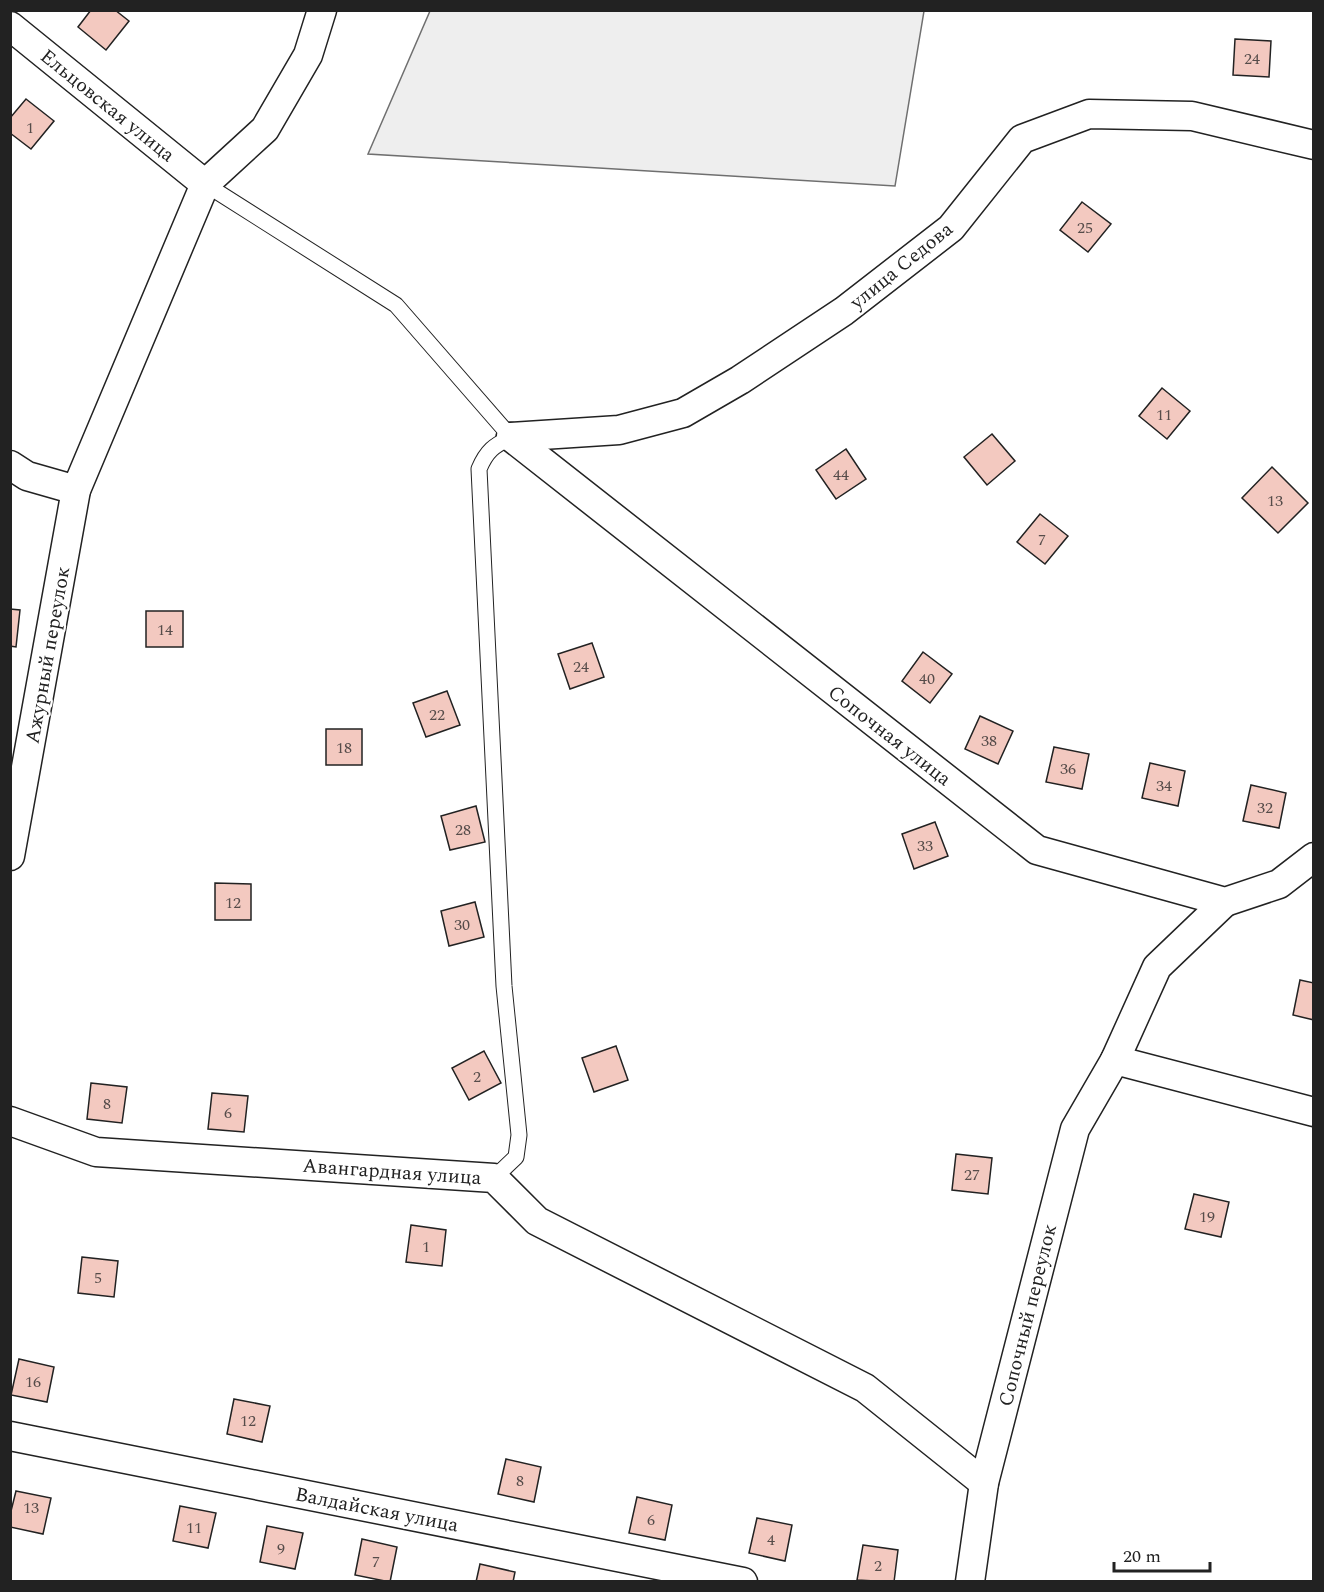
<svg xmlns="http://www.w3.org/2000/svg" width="1324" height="1592" font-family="Spectral,serif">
<rect width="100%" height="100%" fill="#fff"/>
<!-- green -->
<path fill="#eee" stroke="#6f6f6f" stroke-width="1.5" d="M430,11H924L895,186L368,154Z"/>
<!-- building -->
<g fill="#f3c9c0" stroke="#222" stroke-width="1.5">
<path d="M91,10H115L129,21L106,50L78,27Z"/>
<path d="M1235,39L1271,41L1269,77L1233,75Z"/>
<path d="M26,99L54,121L31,149L10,133V118Z"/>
<path d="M1082,202L1111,224L1088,252L1060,230Z"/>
<path d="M1162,388L1190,411L1167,439L1139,416Z"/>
<path d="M992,434L1015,461L987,485L964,457Z"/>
<path d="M846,449L866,479L836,499L816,470Z"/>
<path d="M1272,467L1308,503L1278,533L1242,498Z"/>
<path d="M1040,514L1068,536L1045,564L1017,542Z"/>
<path d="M10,609L20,610L16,647L10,646Z"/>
<rect x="146" y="611" width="37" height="36"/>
<path d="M592,643L604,677L570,689L558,654Z"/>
<path d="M923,652L952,674L930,703L902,681Z"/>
<path d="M447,691L460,725L426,737L413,703Z"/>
<path d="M980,716L1013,731L998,764L965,749Z"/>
<rect x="326" y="729" width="36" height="36"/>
<path d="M1054,747L1089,754L1082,789L1046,782Z"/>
<path d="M1150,763L1185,771L1178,806L1142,798Z"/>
<path d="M1251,785L1286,793L1279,828L1243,821Z"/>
<path d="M476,806L485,842L450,850L441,816Z"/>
<path d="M935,822L948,856L914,869L902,834Z"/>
<path d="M215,883L251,884V920H215Z"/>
<path d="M475,902L484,937L449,946L441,911Z"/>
<path d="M1300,980L1314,983V1020L1293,1015Z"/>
<path d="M616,1046L628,1080L594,1092L582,1058Z"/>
<path d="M484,1051L501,1083L469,1100L452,1068Z"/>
<path d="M91,1083L127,1087L122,1123L87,1119Z"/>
<path d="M212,1093L248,1096L244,1132L208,1129Z"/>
<path d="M956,1154L992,1158L988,1194L952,1190Z"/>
<path d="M1194,1194L1229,1202L1221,1237L1185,1229Z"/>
<path d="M411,1225L446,1230L442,1266L406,1262Z"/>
<path d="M82,1257L118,1261L114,1297L78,1293Z"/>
<path d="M19,1359L54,1367L47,1402L11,1395Z"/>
<path d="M234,1399L270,1406L262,1442L227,1434Z"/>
<path d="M506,1459L541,1467L534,1502L498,1494Z"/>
<path d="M16,1491L51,1498L43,1534L10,1527V1515Z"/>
<path d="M637,1497L672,1505L665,1540L629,1533Z"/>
<path d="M180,1506L216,1513L208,1548L173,1541Z"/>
<path d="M757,1518L792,1525L785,1561L749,1553Z"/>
<path d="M267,1526L303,1533L295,1569L260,1562Z"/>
<path d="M362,1539L397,1547L390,1582L355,1575Z"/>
<path d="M863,1545L898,1550L894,1582L857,1580Z"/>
<path d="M480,1564L515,1572L513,1582H476Z"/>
</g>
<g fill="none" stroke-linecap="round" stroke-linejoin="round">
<!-- lane casing -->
<g stroke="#222" stroke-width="17">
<path id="lane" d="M205,184L396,305L511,437C494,446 487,450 479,469L504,986L519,1135L516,1157L494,1178"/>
</g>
<!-- street casing -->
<g stroke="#222" stroke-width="31">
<g id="street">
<path d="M10,26L205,184"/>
<path d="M511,437L1037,850L1225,902L1279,884L1314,857"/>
<path d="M511,437L619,430L683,413L740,380L844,311L951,228L1022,139L1089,114L1192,116L1314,145"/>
<path d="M10,465L27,476L76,490"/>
<path d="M10,856L76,490L205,184L265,129L308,55L322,10"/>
<path d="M1115,1060L1314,1112"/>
<path d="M10,1121L96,1152L494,1178L537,1221L865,1388L984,1483"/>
<path d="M10,1436L743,1582"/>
<path d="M970,1582L984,1483L1075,1129L1115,1060L1157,967L1225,902"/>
</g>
</g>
<!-- lane -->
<use href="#lane" stroke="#fff" stroke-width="15"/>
<!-- street -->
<use href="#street" stroke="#fff" stroke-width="28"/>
</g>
<g text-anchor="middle" stroke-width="4.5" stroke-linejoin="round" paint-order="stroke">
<!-- number labels -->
<g font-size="16" fill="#564c4a">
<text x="1252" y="64">24</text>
<text x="30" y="133">1</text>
<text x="1085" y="233">25</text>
<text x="1164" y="420">11</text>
<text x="841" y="480">44</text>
<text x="1275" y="506">13</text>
<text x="1042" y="545">7</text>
<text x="165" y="635">14</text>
<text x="581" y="672">24</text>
<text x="927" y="684">40</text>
<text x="437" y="720">22</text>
<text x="989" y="746">38</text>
<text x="344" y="753">18</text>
<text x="1068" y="774">36</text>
<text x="1164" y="791">34</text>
<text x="1265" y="813">32</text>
<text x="463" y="835">28</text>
<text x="925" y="851">33</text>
<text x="233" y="908">12</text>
<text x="462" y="930">30</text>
<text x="477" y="1082">2</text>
<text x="107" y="1109">8</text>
<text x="228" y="1118">6</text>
<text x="972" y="1180">27</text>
<text x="1207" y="1222">19</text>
<text x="426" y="1252">1</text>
<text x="98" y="1283">5</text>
<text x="33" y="1387">16</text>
<text x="248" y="1426">12</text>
<text x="520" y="1486">8</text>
<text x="31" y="1513">13</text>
<text x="651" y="1525">6</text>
<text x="194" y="1533">11</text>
<text x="771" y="1545">4</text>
<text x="281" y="1554">9</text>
<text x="376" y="1567">7</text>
<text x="878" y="1571">2</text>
</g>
<!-- street labels -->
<g font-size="20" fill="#222" stroke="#fff">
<text transform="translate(108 105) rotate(39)" y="7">Ельцовская улица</text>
<text transform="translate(901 265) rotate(-39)" y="7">улица Седова</text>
<text transform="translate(47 655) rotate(-80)" y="7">Ажурный переулок</text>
<text transform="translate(890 735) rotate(38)" y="7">Сопочная улица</text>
<text transform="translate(392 1171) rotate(4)" y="7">Авангардная улица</text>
<text transform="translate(1027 1315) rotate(-76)" y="7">Сопочный переулок</text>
<text transform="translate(377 1509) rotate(11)" y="7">Валдайская улица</text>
</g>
</g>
<!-- border -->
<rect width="1324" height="1592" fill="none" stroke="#222222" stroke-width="24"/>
<!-- scale -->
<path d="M1114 1562v9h96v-9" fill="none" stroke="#222222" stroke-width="3"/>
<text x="1123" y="1562" font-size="18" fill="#222222" stroke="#ffffff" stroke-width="4.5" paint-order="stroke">20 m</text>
</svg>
